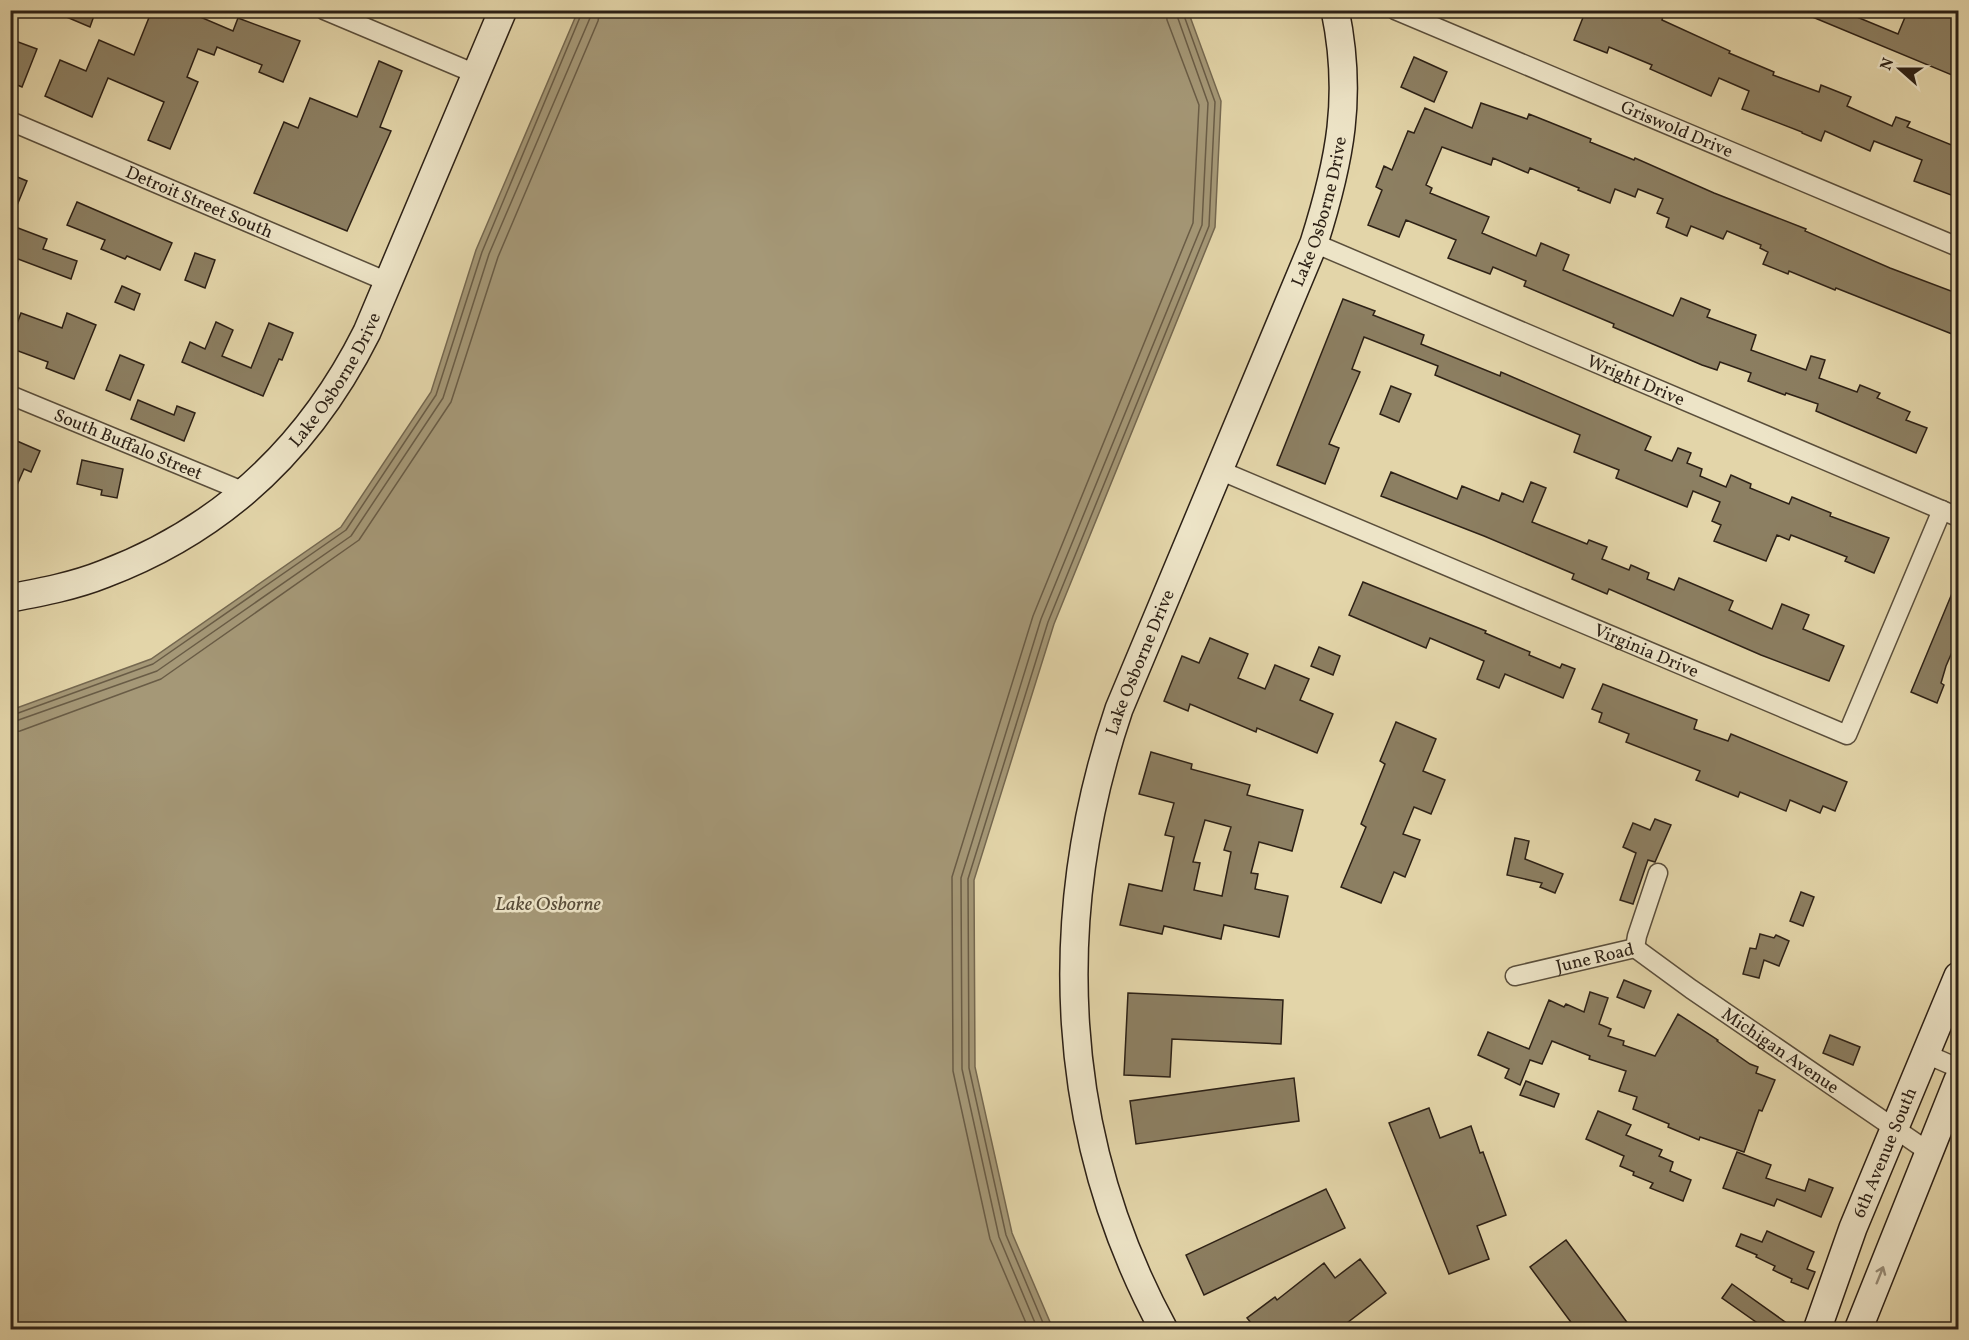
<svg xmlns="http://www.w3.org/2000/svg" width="1969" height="1340" font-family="Vollkorn,serif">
<rect width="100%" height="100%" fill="#e3d5a9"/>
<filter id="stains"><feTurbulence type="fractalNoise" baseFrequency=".00333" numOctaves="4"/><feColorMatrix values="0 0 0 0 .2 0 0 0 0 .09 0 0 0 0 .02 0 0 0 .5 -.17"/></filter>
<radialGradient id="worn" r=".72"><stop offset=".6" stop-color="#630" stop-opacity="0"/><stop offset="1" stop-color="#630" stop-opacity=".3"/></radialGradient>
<!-- water -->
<path fill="#a59877" stroke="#756850" stroke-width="1.5" d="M578,11H1188L1221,101L1215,227L1054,624L974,880L975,1067L1012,1233L1053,1329H11V710L151,659L341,527L431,392L476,250Z"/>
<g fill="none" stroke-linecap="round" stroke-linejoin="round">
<!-- shore -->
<g stroke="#695c46" stroke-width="1.5">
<path d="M10,716L153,664L346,530L436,395L482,252L583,10"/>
<path d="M10,723L157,671L351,536L443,398L489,254L590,18L591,10"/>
<path d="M10,732L20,731L161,679L359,540L451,402L498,257L598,21L600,10"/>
<path d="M1029,1330L990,1239L953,1071L952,877L1033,616L1193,223L1199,105L1167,20L1166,10"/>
<path d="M1038,1330L999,1237L962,1069L961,878L1041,619L1202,225L1208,103L1175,10"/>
<path d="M1046,1330L1006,1235L969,1068L968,879L1048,622L1209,226L1215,102L1182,10"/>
</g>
</g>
<!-- building -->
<g fill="#8c7f62" stroke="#2d2116" stroke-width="1.5" fill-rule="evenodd">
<path d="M50,10H96L90,27Z"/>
<path d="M152,10H184L233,31L238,18L300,41L283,82L259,72L262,65L217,47L214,55L198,49L187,77L198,82L170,149L148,140L164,102L108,78L92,117L45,96L60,60L86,71L99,40L134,55Z"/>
<path d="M1586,10H1649L1663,16L1662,20L1730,51L1729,53L1774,72L1773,75L1819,92L1821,85L1851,97L1847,106L1892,126L1896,117L1910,122L1907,127L1959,148V198L1914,181L1922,160L1874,141L1870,151L1825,131L1821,141L1802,133V132L1742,109L1749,91L1719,78L1711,96L1650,69L1652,65L1609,47L1607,53L1574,40Z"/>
<path d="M1840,10L1898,34L1908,10H1959V78L1798,11Z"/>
<path d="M10,39L37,49L22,87L10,82Z"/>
<path d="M1414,57L1447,72L1434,102L1401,87Z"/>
<path d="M379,61L402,71L380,127L391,131L347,231L254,193L284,122L298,128L310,98L357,117Z"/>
<path d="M1481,103L1527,119L1529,114L1549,122L1591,139L1590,142L1634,160L1635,158L1714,193L1806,229L1805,231L1890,268L1959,294V318L1952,334L1836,288L1835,290L1789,271L1788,274L1763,264L1768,252L1760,248L1761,245L1727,231L1723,239L1691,226L1687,236L1666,227L1669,218L1657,213L1663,199L1638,189L1635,197L1615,189L1610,203L1578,190L1579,188L1530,168L1528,173L1493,158L1491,165L1442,147L1426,185L1432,188L1430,193L1489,217L1482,233L1536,256L1541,243L1569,255L1563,270L1673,316L1681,298L1710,310L1707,317L1756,335L1751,350L1806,370L1811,356L1825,360L1819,378L1857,392L1860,385L1880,393L1877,398L1910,412L1906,420L1927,428L1916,453L1816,411L1818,404L1786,393L1785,395L1748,381L1751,373L1720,362L1717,370L1702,365L1613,327L1614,324L1524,286L1526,281L1493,267L1490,274L1448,258L1456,240L1406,220L1399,237L1368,225L1382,190L1376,187L1384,166L1392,170L1408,131L1414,133L1425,108L1472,128Z"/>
<path d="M10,174L27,181L11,220H10Z"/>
<path d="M77,202L172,243L160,270L127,256L125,259L101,249L105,240L67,225Z"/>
<path d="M10,225L47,239L43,249L77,261L71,279L10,256Z"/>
<path d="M195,253L215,260L205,288L185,280Z"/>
<path d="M122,286L140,294L134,310L115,302Z"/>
<path d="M1343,299L1375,311L1373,315L1424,335L1421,344L1500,376L1501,372L1651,437L1645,450L1672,461L1678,448L1691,453L1687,463L1702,469L1700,476L1726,487L1731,475L1751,484L1750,488L1789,504L1792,497L1831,513L1830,516L1889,538L1874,573L1845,561L1847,557L1791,535L1789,540L1777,535L1766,561L1714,541L1721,525L1712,521L1720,502L1693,491L1687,507L1616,478L1619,470L1574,452L1580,435L1435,375L1438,366L1364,337L1352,369L1360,372L1329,444L1339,448L1325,484L1277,465Z"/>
<path d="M21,313L62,328L67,313L96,325L74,379L46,368L48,362L10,348V342Z"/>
<path d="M216,322L233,330L222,356L251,368L269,323L293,333L282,360L279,359L263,396L182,362L190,342L205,349Z"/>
<path d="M120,355L144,365L130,400L106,390Z"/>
<path d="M1391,386L1411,394L1399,422L1380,414Z"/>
<path d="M138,400L174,415L177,406L195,413L184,441L131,419Z"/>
<path d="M10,438L40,451L31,472L24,469L10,501Z"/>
<path d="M82,460L123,469L117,498L101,495L102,490L77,484Z"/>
<path d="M1391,472L1457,499L1462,486L1499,501L1502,493L1523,502L1531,482L1546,488L1532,522L1587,544L1589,540L1607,547L1602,559L1629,570L1631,565L1649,573L1647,579L1674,590L1679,578L1733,601L1729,610L1772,629L1782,604L1809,615L1803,629L1844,646L1829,681L1761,655L1609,589L1607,594L1572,579L1574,574L1484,536L1381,496Z"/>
<path d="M1958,579L1959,636L1946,666L1941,683L1944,685L1937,703L1911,692Z"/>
<path d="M1363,582L1486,631L1485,633L1530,652L1529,655L1560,668L1562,664L1575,669L1563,698L1505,674L1499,688L1477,679L1484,661L1430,638L1426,648L1349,615Z"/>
<path d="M1210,638L1248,654L1238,678L1265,689L1275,665L1309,679L1300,700L1333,714L1317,753L1257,728L1256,732L1190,704L1188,711L1164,701L1182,656L1199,663Z"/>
<path d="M1319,647L1340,656L1333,675L1311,666Z"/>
<path d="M1603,684L1697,720L1694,729L1728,741L1731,734L1847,782L1835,811L1823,806L1820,813L1790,800L1786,811L1740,792L1738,797L1696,780L1700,771L1626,742L1629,734L1599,722L1602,713L1592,709Z"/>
<path d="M1396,722L1436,739L1423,771L1445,780L1431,814L1414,807L1403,834L1420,840L1405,877L1394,872L1381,903L1341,887L1366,827L1361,824L1385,764L1380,761Z"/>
<path d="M1151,752L1192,764L1191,769L1250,785L1247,795L1303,810L1292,851L1259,842L1251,873L1258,874L1255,889L1288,896L1279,937L1224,925L1221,939L1164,926L1162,934L1120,925L1129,884L1162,891L1174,837L1165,835L1174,803L1139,794ZM1205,820L1231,827L1224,850L1231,852L1222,896L1194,890L1200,863L1193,862Z"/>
<path d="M1655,819L1671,825L1655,862L1648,860L1633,904L1620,900L1636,853L1623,847L1633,823L1650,830Z"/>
<path d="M1515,838L1529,841L1525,859L1563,874L1555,893L1540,887L1542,883L1507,875Z"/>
<path d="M1801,892L1814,897L1803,926L1790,921Z"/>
<path d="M1760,934L1774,938L1776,935L1789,941L1779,966L1764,960L1759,978L1743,974L1750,948L1756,949Z"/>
<path d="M1624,980L1651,991L1644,1008L1617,997Z"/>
<path d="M1590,992L1608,998L1599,1024L1611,1029L1608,1036L1624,1041L1623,1045L1655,1056L1678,1014L1718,1040L1717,1041L1750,1064L1758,1067L1756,1073L1775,1080L1762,1111L1759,1110L1744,1152L1700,1137L1699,1140L1668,1127L1669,1124L1633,1109L1637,1097L1619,1091L1626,1071L1589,1059L1590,1056L1552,1041L1542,1064L1530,1060L1520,1085L1505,1078L1509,1069L1478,1055L1488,1032L1529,1049L1549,1000L1564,1007L1566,1004L1584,1012Z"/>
<path d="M1128,993L1283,1000L1281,1044L1172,1039L1170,1077L1124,1075Z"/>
<path d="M1830,1035L1860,1047L1853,1065L1823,1053Z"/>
<path d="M1294,1078L1299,1121L1136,1144L1130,1101Z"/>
<path d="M1526,1081L1559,1094L1554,1107L1520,1095Z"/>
<path d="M1429,1108L1440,1138L1471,1126L1480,1153L1483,1152L1506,1215L1477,1226L1489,1259L1449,1274L1389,1123Z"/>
<path d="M1598,1111L1631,1125L1626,1135L1662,1150L1659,1156L1673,1162L1670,1171L1691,1180L1683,1201L1650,1188L1653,1183L1633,1175L1634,1172L1620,1166L1624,1156L1586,1139Z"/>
<path d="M1737,1152L1771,1165L1766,1178L1805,1191L1809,1179L1833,1188L1821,1217L1777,1199L1774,1206L1723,1188Z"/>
<path d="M1326,1189L1345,1228L1204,1295L1186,1255Z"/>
<path d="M1767,1231L1814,1252L1807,1269L1815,1272L1808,1289L1791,1282L1792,1279L1773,1270L1775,1266L1756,1257L1757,1255L1736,1246L1741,1234L1762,1242Z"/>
<path d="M1566,1240L1632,1329H1576L1530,1267Z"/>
<path d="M1360,1259L1386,1293L1339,1329H1256L1247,1318L1275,1297L1277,1300L1324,1263L1335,1278Z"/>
<path d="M1732,1284L1795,1329H1766L1722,1298Z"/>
</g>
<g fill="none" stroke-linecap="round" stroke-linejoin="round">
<!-- street casing -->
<g stroke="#5a4e3b" stroke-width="21">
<g id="street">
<path d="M324,10L476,74"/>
<path id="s1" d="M1395,10L1958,247"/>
<path id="s2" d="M10,121L388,282"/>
<path id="s3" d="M1314,243L1958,517"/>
<path id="s4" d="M10,395L245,492"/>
<path id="s5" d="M1219,470L1847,735L1942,510"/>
<path id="s6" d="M1635,948L1691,989L1929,1152"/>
<path id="s7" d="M1515,976L1635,948L1637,936L1658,873"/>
<path d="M1926,1054L1958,1068"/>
</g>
</g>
<!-- secondary casing -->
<g stroke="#2d2116" stroke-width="30">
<g id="secondary">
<path id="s8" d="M10,598C42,592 74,586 104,574C223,529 310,446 367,332L503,10"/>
<path id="s9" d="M1164,1330C1058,1135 1049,916 1119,709L1314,243C1340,161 1353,96 1335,10"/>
<path id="s10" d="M1817,1330L1853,1228L1958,976"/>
<path d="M1858,1330L1958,1080"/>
</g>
</g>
<!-- street -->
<use href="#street" stroke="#ede4c7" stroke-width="18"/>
<!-- secondary -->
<use href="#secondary" stroke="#ede4c7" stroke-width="27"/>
</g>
<!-- one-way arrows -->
<defs><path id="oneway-shaft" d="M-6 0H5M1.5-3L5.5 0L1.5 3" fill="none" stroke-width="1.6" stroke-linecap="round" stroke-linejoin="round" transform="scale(1.5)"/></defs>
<use stroke="#978c77" href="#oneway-shaft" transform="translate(1880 1275) rotate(-68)"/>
<g text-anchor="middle" stroke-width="5" stroke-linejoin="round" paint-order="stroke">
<!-- street labels -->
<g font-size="18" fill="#2d2116" stroke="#ede4c7">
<text dy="6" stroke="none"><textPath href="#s1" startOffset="306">Griswold Drive</textPath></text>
<text dy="6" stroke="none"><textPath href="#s2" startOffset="206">Detroit Street South</textPath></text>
<text dy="6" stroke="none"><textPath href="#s9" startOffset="1178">Lake Osborne Drive</textPath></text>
<text dy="6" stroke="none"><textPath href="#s8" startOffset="406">Lake Osborne Drive</textPath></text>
<text dy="6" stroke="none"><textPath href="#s3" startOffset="350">Wright Drive</textPath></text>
<text dy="6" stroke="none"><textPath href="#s4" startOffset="128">South Buffalo Street</textPath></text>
<text dy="6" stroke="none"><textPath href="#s5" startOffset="464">Virginia Drive</textPath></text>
<text dy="6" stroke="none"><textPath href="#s9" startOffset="692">Lake Osborne Drive</textPath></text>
<text dy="6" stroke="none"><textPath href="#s7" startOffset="82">June Road</textPath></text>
<text dy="6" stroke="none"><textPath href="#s6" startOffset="178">Michigan Avenue</textPath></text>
<text dy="6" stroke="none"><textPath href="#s10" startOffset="190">6th Avenue South</textPath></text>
</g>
<!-- water labels -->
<g font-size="20" font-style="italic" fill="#574b38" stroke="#ede4c7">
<text x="548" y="910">Lake Osborne</text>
</g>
</g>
<!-- margin -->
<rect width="1969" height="1340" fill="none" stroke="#e3d5a9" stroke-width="36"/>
<rect x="12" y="12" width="1945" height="1316" fill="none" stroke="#2d2116" stroke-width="3"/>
<rect x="18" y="18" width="1933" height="1304" fill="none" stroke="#2d2116" stroke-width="1.5"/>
<!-- north arrow -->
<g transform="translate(1900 69) rotate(291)" stroke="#ede4c7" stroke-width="4.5" paint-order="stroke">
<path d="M0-4.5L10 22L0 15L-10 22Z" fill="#2d2116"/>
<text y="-9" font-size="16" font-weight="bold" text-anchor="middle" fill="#2d2116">N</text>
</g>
<rect width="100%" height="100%" filter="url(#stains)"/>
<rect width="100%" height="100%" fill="url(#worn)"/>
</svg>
